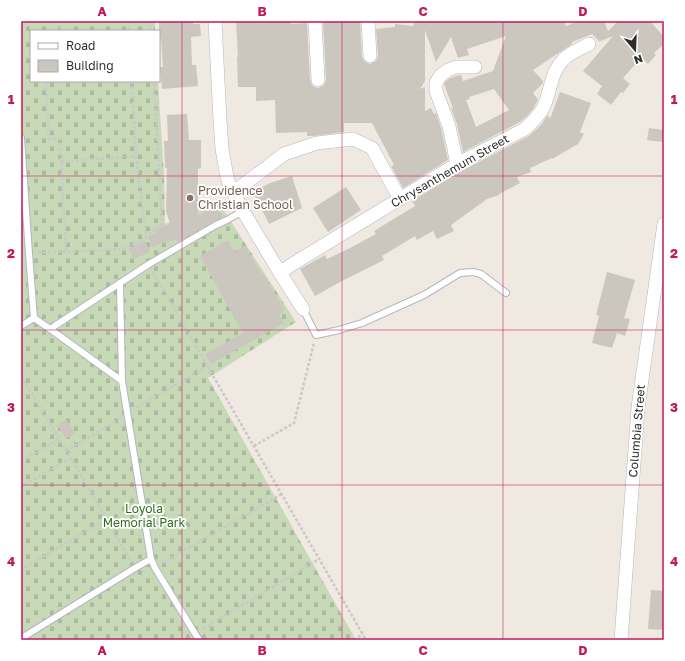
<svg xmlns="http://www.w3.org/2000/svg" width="685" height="661" font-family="'Golos Text',sans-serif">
<defs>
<pattern id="cemetery-stones" width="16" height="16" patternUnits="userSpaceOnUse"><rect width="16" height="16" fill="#c8d9b8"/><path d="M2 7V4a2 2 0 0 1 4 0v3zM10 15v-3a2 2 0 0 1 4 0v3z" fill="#acbb9e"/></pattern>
</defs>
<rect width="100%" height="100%" fill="#efe9e1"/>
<!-- cemetery -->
<path fill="url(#cemetery-stones)" d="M21,21H155V31H31V81H158L164,177L165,224L219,203L296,322L208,378L356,640H21Z"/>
<!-- building -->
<g fill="#cbc7bf" fill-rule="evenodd">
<path d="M159,21H193V24H200L201,36L191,37L192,65H196L198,86L162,89L160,67H163L161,39H159Z"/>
<path d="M236,21H291V24L307,23L310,80L312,85L314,87L318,88L323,86L325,83L326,80L323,21H360L362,57L364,61L367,63L370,64L375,62L377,59L378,56L376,29L395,27V24L413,26L414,21H564L566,26L579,21H604L608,31L618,21H650L664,37V44L654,53L656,55L648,64L641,58L623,78L630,84L623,93L621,92L611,105L597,94L602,86L583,71L613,36L598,42L599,41L592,34L572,42V44L533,70L543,81V83L533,93L538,100L533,109L527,116L520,122L463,152L457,124L451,108H453L444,84L446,81L450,78L460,75H461L463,81L493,71L506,36L467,49L469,55L458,58L451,37L436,62L425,30V81L420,89L425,87V111L431,108L434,114L436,113L441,128L448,160L403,188L391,166L394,165L372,123H344V132L313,136H307V132L276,133L275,100L256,101V87H238L237,57H238ZM494,89L509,110L476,127L466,100L470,99L469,97Z"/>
<path d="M560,92L591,103L580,132L584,134L578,144L552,159V158L530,168L531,172L517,177L520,183L499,194V195L487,199L451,225L454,231L437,239L433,231L417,240L415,236L382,256L384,260L342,281L315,296L300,269L325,255L327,259L348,249L376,234L374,231L415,206L412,201L461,171L529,136L541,125L548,115L550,119Z"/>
<path d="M187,114L189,140H201V168L198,169V215L218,205L223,217L214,221L178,242L176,239L152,247L148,236L156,234L154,230L170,224L166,211L167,168H165L164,141H168L167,115Z"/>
<path d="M649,128L664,130L663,142L647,140Z"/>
<path d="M292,176L302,208L269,224L253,192L270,183Z"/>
<path d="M346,187L361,210L328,232L313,208Z"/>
<path d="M228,240L234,252L245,245L257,267L262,273H263L285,311L279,314L284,323L211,364L205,354L243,333L200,256Z"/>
<path d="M145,241L150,252L133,259L129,248Z"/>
<path d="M607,272L635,280L624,318L630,319L625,336L617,333L612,348L592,343L599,316L596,315Z"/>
<path d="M66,419L75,433L66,439L57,425Z"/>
<path d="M651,590L664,591V630L648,629Z"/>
</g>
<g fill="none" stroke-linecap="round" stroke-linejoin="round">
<!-- service casing -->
<g stroke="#b4b7c1" stroke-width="8">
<g id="service">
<path d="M21,138L29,254L34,318"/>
<path d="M120,283L122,381L151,559L155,568L199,640"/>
<path d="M303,309L316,335L339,330L362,323L424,295L460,273L473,272L481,274L506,293"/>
<path d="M21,326L34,318L50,329L149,264L216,225L227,220L243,211"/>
<path d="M50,329L122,381"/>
<path d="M23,640L25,636L135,568L151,559"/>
</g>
</g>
<!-- minor casing -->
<g stroke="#b4b7c1" stroke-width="14">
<g id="minor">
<path d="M215,21L220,121L222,149L227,177L230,186L243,211L280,273L303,309"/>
<path d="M315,21L318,80"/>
<path d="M368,21L370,56"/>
<path d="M457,164L449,126L436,91V83L440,76L448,70L456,67H475"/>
<path d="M234,192L284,154L317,143L353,139L372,148L400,199"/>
<path d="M280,273L291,265L457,164L525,129C531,123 539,116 543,108C551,93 550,73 563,60C569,53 580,49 589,44"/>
<path d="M621,640L638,408L664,224"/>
</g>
</g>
<!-- path -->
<g stroke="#c9c9c9" stroke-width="2.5" stroke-dasharray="3 2" stroke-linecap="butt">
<path d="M61,21V31"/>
<path d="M129,21V31"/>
<path d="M150,21L151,31"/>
<path d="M50,81L46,83L49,139H60L66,252"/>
<path d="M132,81L136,156L146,238"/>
<path d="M61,162L136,156"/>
<path d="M38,253L123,249L146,238L153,230L162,224L154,81"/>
<path d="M153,272L366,640"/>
<path d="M21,376L71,458L131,561"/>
<path d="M136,408L208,366"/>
<path d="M254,446L294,423L314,343"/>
<path d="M66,451L119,419"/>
<path d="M21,461L59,439"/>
<path d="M21,487L71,458"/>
<path d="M162,563L282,494"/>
<path d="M21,570L106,519"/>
<path d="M203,629L319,559"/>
<path d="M354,640L363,634"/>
</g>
<!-- service -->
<use href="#service" stroke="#fff" stroke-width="6"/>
<!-- minor -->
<use href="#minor" stroke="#fff" stroke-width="13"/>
</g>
<!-- grid -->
<path fill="none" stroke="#c2185b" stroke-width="1" stroke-opacity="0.55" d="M182,21V640M342,21V640M503,21V640M21,176H664M21,330H664M21,485H664"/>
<!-- markers -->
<circle fill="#8d6e63" stroke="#fff" stroke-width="1.5" cx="190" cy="198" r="4"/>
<g text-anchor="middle" stroke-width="3.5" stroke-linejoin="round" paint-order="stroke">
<!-- street labels -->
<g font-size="12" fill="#2e2e2e" stroke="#fff">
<text transform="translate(450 171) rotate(-30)" y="4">Chrysanthemum Street</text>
<text transform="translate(637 431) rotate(-85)" y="4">Columbia Street</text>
</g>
<!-- education labels -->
<g font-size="12" fill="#785e54" stroke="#fff" text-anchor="start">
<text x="198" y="195">Providence<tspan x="198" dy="14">Christian School</tspan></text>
</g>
<!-- park labels -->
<g font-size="12" fill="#2c6e1b" stroke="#fff">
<text x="144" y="513">Loyola<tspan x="144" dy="14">Memorial Park</tspan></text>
</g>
</g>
<!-- border -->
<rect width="685" height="661" fill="none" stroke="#ffffff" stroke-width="44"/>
<!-- legend -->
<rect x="30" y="30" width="130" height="52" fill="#ffffff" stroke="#ababab"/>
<rect x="38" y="43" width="20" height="6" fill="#ffffff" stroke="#ababab"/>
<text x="66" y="50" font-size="12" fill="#2e2e2e">Road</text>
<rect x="38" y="60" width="20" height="12" fill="#cbc7bf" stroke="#ababab"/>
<text x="66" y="70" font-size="12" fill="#2e2e2e">Building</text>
<!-- north arrow -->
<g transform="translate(635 50) rotate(161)" stroke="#ffffff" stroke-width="3" paint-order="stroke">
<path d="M0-3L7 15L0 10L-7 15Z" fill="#2e2e2e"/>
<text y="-6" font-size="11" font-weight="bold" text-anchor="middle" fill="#2e2e2e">N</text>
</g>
<rect x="22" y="22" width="641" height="617" fill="none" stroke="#c2185b" stroke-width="1.5"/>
<g font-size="13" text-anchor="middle" font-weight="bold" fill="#c2185b">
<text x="102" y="16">A</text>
<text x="262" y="16">B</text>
<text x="423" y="16">C</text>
<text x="583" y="16">D</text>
<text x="11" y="104">1</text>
<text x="674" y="104">1</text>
<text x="11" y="258">2</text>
<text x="674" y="258">2</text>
<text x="11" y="412">3</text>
<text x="674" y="412">3</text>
<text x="11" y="566">4</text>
<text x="674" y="566">4</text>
<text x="102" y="655">A</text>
<text x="262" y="655">B</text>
<text x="423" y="655">C</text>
<text x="583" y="655">D</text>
</g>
</svg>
